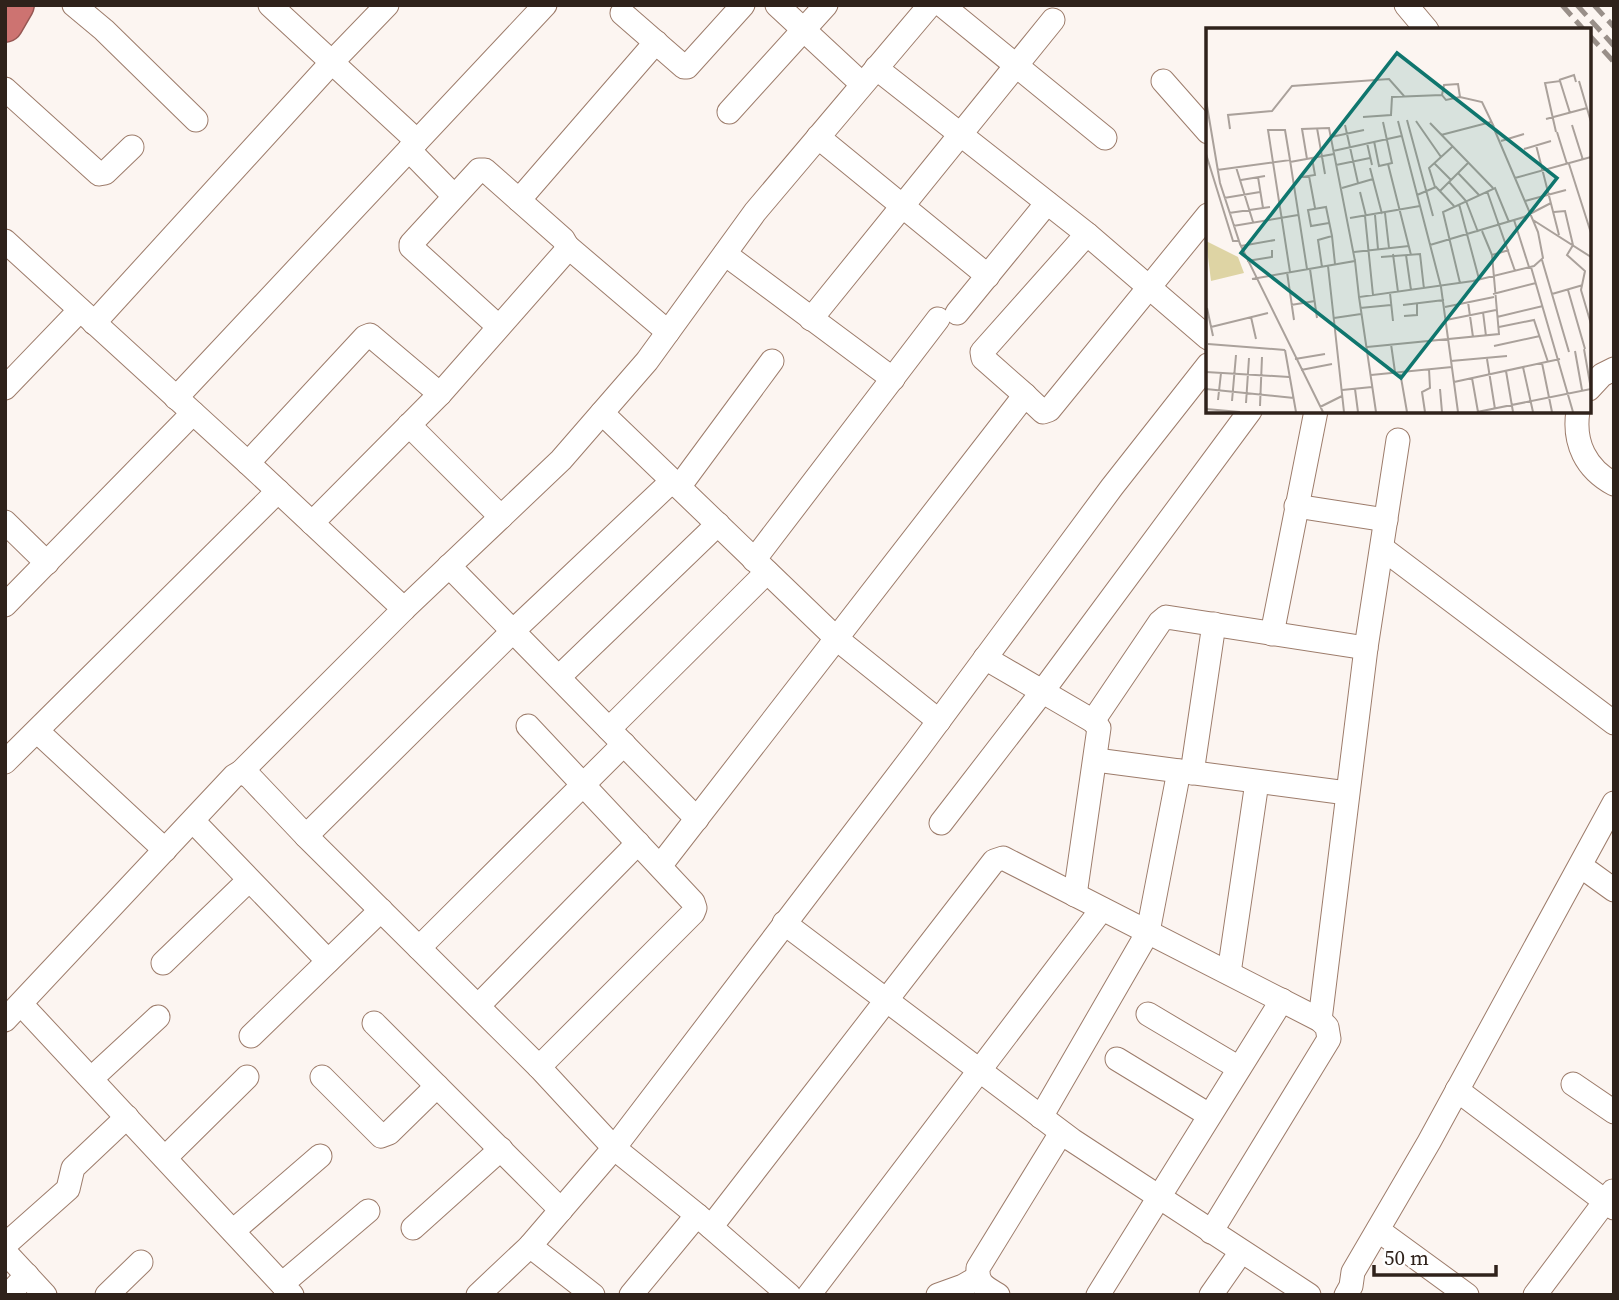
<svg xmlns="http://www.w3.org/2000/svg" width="1619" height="1300" font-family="'Source Serif 4',serif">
<rect width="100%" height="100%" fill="#fcf5f1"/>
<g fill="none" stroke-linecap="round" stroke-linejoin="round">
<!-- minor casing -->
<g stroke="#9d7c6b" stroke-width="25">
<g id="minor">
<path d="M74,5L104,30L196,120"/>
<path d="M270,5L417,141"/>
<path d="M777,5L862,84"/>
<path d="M942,5L1105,138"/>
<path d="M1406,5L1427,30"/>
<path d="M622,13L684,67H687L743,5"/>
<path d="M876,68L1087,234L1208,338"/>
<path d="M1163,81L1208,132"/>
<path d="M5,89L99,174L105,173L132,147"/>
<path d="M729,112L826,5"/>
<path d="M818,137L988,276"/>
<path d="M409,150L454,196"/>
<path d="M519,200L656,42"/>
<path d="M5,241L248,463L404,609L241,772"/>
<path d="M567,246L668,332"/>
<path d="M725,254L893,379"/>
<path d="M957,313L1047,203"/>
<path d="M811,319L1053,20"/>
<path d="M94,323L333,61L387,5"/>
<path d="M5,388L80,310"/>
<path d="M1589,389L1602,375L1614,369"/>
<path d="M1025,395L983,358L982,352L1087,234"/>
<path d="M176,398L545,5"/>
<path d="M1578,411C1573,443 1586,469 1614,484"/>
<path d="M602,413L837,639L939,721"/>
<path d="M409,425L501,517"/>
<path d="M248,463L365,337L370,335L440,394"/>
<path d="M679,487L772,361"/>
<path d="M1296,506L1386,520"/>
<path d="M5,522L47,563"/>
<path d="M312,523L440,394L566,251L567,246L563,239L485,170H479L411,244V247L499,327"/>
<path d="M1382,548L1614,723"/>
<path d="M754,560L938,319"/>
<path d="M449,566L697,819"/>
<path d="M5,605L193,413"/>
<path d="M404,609L561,460L647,361L755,212L930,5"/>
<path d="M1272,634L1316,411"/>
<path d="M985,658L1093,721L1099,728L1075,895"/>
<path d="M559,677L718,524"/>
<path d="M1093,721L1160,622L1166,617L1366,648"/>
<path d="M528,726L693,902L695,908L693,913L539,1067"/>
<path d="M609,729L767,572"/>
<path d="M37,731L165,850"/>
<path d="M1096,760L1347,793"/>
<path d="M5,762L278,491"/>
<path d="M1192,773L1214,624"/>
<path d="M193,821L328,961"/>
<path d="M941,823L1042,692L1250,411"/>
<path d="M306,836L513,631L672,481"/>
<path d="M660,866L1025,395L1043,412L1049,410L1208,215"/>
<path d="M1589,872L1614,890"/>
<path d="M784,923L1072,1140L1309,1295"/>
<path d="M419,948L624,744"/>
<path d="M163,963L249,880"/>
<path d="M1229,973L1257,782"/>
<path d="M21,1004L292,1295"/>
<path d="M478,1006L638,843"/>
<path d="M1148,1014L1239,1068"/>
<path d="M5,1020L234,776L241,772L250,777L306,836L539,1067L614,1148L697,1215L789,1295"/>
<path d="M1320,1020L1366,648L1398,440"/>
<path d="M374,1023L561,1210"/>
<path d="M251,1036L381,910"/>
<path d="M1117,1059L1209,1115"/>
<path d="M322,1077L381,1136L389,1133L437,1086"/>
<path d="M92,1078L158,1017"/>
<path d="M1573,1084L1614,1112"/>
<path d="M1457,1090L1614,1208"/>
<path d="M1041,1117L1148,932L1179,771"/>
<path d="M165,1158L247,1077"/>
<path d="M711,1227L994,861L1003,858L1320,1020L1327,1027L1329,1039L1211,1232"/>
<path d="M413,1228L501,1149"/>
<path d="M1378,1230L1467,1295"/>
<path d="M233,1231L320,1156"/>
<path d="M5,1245L68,1189L73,1168L127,1117"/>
<path d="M530,1246L593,1295"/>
<path d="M5,1252L45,1295"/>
<path d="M282,1284L368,1211"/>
<path d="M8,1295L27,1275"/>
<path d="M107,1295L141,1262"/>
<path d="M478,1295L530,1246L614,1148L918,749L1112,487L1208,365"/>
<path d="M631,1295L697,1215"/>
<path d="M809,1295L1102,909"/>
<path d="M938,1295L963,1286L977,1278"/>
<path d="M998,1295C985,1287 977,1284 978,1268L1061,1133"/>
<path d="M1098,1295L1282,1000"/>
<path d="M1211,1295L1241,1252"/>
<path d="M1346,1295L1351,1286L1353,1272L1429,1142L1614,803"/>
<path d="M1535,1295L1613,1191"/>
</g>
</g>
<!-- highway casing -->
<g stroke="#965753" stroke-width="38">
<path id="highway" d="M5,24L16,5"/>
</g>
<!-- minor -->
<use href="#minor" stroke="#fff" stroke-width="23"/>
<!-- highway -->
<use href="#highway" stroke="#cd7371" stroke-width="35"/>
<!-- rail -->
<g stroke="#998f89" stroke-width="5" stroke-dasharray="14 7" stroke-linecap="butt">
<path d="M1562,5L1584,30"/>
<path d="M1577,5L1614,46"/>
<path d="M1594,5L1614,27"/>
<path d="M1589,35L1614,62"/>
</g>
</g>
<!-- overview -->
<g transform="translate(1206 28)">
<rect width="385" height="385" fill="#fcf5f1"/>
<path d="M0,213L32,229L38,245L5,253Z" fill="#ded4a4"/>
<path fill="none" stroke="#aaa19b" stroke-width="2" d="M353,52L368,47L370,54M373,53L385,94M254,69L252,56L238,57L236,67L240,72L254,69L276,74L288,99M0,72L14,155L34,216L117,384M157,89L185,87L186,69L236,67M340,91L381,80M201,92L227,188M192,93L235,259L252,384M210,93L235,129M177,94L186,135L182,136L205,227M224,95L287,160M139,97L152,155M366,97L377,132M111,100L119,146M24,101L22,87L66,83L86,58L183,51L198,68M350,104L339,55L354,53L364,85M351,104L361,136M235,107L285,94M125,109L158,102M168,113L173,138L182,136M295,113L318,106M161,115L166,137M330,117L353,207M318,121L345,113M127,123L195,108M0,126L27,213H33M101,131L96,101L123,100L149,233M84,132L79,102H62L84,244M84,134L128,126M228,135L245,152M363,136L385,205M130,137L164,130M30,139L47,194M164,140L176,186M11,142L84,132L101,241M252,145L273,167M103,148L109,180M52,149L57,180M96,149L109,147L106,130M309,150L385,129M35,152L59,148M243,154L260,173L272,204M229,159L223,140L246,119M136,160L167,151M234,163L262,135M281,163L309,243M154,164L160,188M211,167L230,159L248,178M18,170L54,164M319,173L360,162M253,176L273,251M348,184L359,183L367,217L361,227L379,243L375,262L385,296M23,185L64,179M179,185L183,220M169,187L172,221M159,188L167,267M144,190L214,178M308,192L323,239M327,192L385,229M123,195L105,198L102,182L120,179L126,208L129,236M27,198L92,187M276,203L286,227L303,222M224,217L318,189L345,175M35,218L69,212M148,224L203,218M187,226L192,264M200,227L205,262M175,229L214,226L218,261M336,232L363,324M41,233L66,229V222M122,238L138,384M116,239L112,212L126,208M325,239L367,384M104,241L111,290M81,244L88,292M46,251L149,233L153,269M254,255L237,184L289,160L303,194M362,262L379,321M184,265L187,293M287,266L330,255M346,266L377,257M262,274L267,309M85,277L109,273M197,277L238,272M239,279L288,269M1,280L7,308M154,280L185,277M277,284L280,308M198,288L211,287V275M45,289L50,311M291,289L337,278M128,290L155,286M240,292L290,282M5,299L62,285M293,299L328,292L342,334M2,316L79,322M185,316L189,344M288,318L334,308M161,319L293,306L286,227M79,322L90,384M369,323L376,362M89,331L119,326M281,331L289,381M245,333L301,328M336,335L346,384M317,339L327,384M95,342L126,336M300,343L307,384M0,344L83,349M194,344L201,384M165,347L246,339M266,350L272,384M248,354L354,331M0,361L88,370M149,361L152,384M234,361L236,384M136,362L166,359M12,372L15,345M26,373L30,327M40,375L43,330M54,378L56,329M114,379L136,368M0,381L34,384M170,384L153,269L267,253L328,238L337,230L332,204L286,96M219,384L216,364L224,360L223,341M271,384L385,361L378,321"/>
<path fill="#0f766e" fill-opacity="0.15" stroke="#0f766e" stroke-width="3.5" d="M191,25L351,150L195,350L35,225Z"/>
<rect width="385" height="385" fill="none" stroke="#2f221b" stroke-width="3.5"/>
</g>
<!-- border -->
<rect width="1619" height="1300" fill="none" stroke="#2f221b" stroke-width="14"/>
<!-- scale -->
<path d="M1374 1265v10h122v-10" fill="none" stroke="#2f221b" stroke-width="3.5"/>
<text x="1384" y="1265" font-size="21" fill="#2f221b" stroke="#ffffff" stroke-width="5" paint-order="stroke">50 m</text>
</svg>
